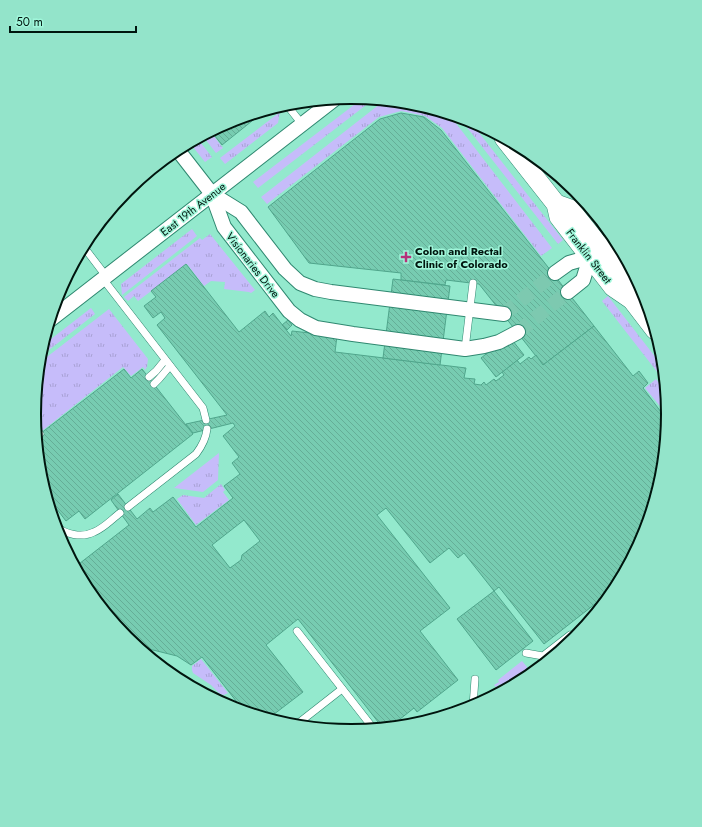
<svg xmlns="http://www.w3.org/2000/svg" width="702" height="827" font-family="Jost,sans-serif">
<defs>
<pattern id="grass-tufts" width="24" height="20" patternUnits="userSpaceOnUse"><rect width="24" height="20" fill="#c6bcfa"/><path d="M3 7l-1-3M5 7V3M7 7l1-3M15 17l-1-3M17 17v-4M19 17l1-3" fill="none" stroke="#a8a1d5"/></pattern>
<pattern id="building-back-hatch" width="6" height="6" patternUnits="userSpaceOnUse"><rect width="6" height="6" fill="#77ccb1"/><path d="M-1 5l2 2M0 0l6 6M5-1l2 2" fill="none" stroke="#65ae97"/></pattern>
</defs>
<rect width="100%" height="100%" fill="#93e9cd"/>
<!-- grass -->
<g fill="url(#grass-tufts)">
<path d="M363,98L374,99L258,188L253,182Z"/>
<path d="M385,100L413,103L448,113L552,248L541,256L442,128L425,116L401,111L379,117L267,204L261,197Z"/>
<path d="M280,112L278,123L225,164L220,158Z"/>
<path d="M458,116L469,120L563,240L558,244Z"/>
<path d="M210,131L223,148L216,153L202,135Z"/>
<path d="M197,138L212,157L205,162L189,142Z"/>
<path d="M192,229L197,236L122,295L121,284Z"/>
<path d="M210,234L255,290L251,293L249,292L224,289L225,282L211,281L204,286L187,264L138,301L134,296L128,301L124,297L200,238L202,240Z"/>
<path d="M608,296L663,367L665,382L602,301Z"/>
<path d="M91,308L95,314L40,357L42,346Z"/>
<path d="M109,309L148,359L147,367L145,370L143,367L131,376L123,367L42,431L35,421L34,413L39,363Z"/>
<path d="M656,379L666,392L668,416L645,388Z"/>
<path d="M219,453L218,480L203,492L174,488Z"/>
<path d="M221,484L225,490L223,492L229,500L196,525L177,499L183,495L204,498Z"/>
<path d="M201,659L228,693L224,695L220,694L211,685L193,673L192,670V666Z"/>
<path d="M522,661L527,667L525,677H518L504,689L500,684L496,687L494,685L499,682L498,680Z"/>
</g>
<!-- building -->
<g fill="url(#building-back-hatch)" stroke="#50a68c" fill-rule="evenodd">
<path d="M267,109L222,145L211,131L230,121Z"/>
<path d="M401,113L424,117L441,130L594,326L543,365L479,284L446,280L445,285L401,280V273L309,263L268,207L380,119Z"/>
<path d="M186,264L239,332L265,311L269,317L273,313L291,336L292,331L337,336L335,352L466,368L464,378L475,379L474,384L481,385L484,382L486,385L494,379L496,381L504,375L502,372L517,360L520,364L529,357L531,359L536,355L543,365L594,326L633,376L639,371L648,383L643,388L667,420L662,476L644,535L627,567L617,574L621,578L619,581L608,591L609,593L544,644L499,587L494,591L464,553L458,558L449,548L430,563L386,508L377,515L450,608L420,631L458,680L417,712L414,708L390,727H382L298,619L266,645L303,692L269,718L243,710L202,657L191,665L177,656L153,650H142L127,637L87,589L75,567L129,525L111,500L118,494L137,519L150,508L153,512L173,497L196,527L233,498L224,486L240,474L232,463L239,457L223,436L235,426L233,423L193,433L186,424L227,415L157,325L165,318L161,312L153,318L144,306L156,297L151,291ZM244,520L260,541L242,555L241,560L230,568L212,545Z"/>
<path d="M393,279L450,286L440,365L383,358Z"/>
<path d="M288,320L292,325L287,330L282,325Z"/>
<path d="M509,336L524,355L496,377L481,358Z"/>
<path d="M124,369L131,378L142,369L193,434L85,519L79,511L66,521L46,495L40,475L36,437Z"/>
<path d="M494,591L533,641L496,670L457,619Z"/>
</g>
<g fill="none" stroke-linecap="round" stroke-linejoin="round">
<!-- street-tunnel -->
<g stroke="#7dc9b0" stroke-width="14" stroke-dasharray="14 7" stroke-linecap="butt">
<path d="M504,314L555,273"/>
<path d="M518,332L568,292"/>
</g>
<!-- lane casing -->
<g stroke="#2f8870" stroke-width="8">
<g id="lane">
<path d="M286,104L302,124"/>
<path d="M83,246L106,276"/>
<path d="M103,279L203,408L206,420"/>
<path d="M465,349L473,283"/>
<path d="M149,377L156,371L165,360"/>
<path d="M154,384L159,379L170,366"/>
<path d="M36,429L40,434"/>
<path d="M128,507L196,454C202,446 206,439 207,429"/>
<path d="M55,525C65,535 82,538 94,532C104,528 112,519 120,513"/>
<path d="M297,631L373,728"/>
<path d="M526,653L543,656L570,635L574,639"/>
<path d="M171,674L179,679"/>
<path d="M473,706L475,679"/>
<path d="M296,725L342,689"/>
</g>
</g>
<!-- street casing -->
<g stroke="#2f8870" stroke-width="16">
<g id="street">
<path d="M177,149L212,194L224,227L289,311L300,320L316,328L353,334L465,349L484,346L499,342L518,332"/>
<path d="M212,194L241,212L285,269L300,283L315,289L331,292L504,314"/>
<path d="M555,273L569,263L590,257L615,237"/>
<path d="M568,292L583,280L590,257"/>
<path d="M50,320L336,98"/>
</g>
</g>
<!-- secondary casing -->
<g stroke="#2f8870" stroke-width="20">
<g id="secondary">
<path d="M504,138L556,204L559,217L613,287L632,300L655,330"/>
<path d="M556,204L570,209L625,278L632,300"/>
</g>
</g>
<!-- lane -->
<use href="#lane" stroke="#fff" stroke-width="7"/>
<!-- street -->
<use href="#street" stroke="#fff" stroke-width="14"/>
<!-- secondary -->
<use href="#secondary" stroke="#fff" stroke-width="19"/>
</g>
<!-- markers -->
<path fill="#b5327a" stroke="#a0f6da" stroke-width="1.5" d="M404 251h4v4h4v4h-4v4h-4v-4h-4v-4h4z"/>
<g text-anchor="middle" stroke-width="3" stroke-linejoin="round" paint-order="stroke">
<!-- street labels -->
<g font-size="11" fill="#00150e" stroke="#a0f6da">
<text transform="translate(193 209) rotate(-38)" y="4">East 19th Avenue</text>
<text transform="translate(589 256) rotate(52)" y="4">Franklin Street</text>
<text transform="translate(253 265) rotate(52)" y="4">Visionaries Drive</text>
</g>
<!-- poi labels -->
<g font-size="11" font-weight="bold" fill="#00150e" stroke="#a0f6da" text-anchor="start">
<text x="415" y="255">Colon and Rectal<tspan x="415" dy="13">Clinic of Colorado</tspan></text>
</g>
</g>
<!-- crop -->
<path d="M0 0H702V827H0ZM41 414a310 310 0 1 1 620 0a310 310 0 1 1-620 0Z" fill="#93e4ca" fill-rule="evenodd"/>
<path fill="none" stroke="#00150e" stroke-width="2" d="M41 414a310 310 0 1 1 620 0a310 310 0 1 1-620 0Z"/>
<!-- scale -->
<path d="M10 26v6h126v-6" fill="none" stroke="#00150e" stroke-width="2"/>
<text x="16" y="26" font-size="12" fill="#00150e" stroke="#a0f6da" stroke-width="3" paint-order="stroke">50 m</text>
</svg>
